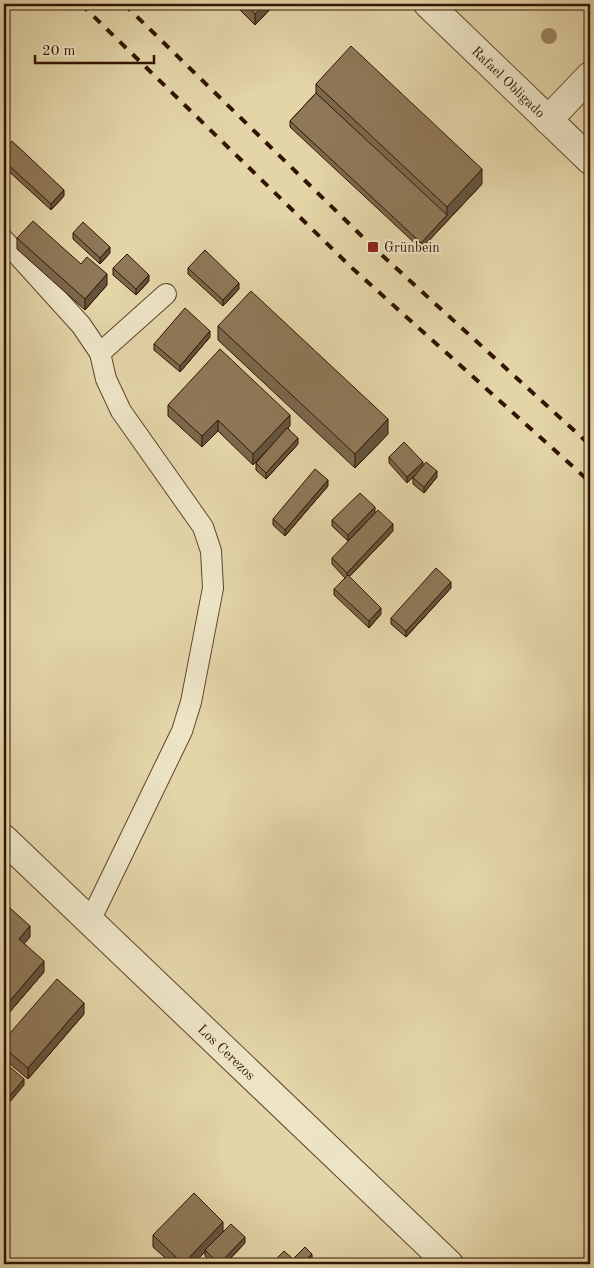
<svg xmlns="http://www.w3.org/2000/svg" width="594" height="1268" font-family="'Old Standard TT',serif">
<rect width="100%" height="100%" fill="#e3d5a8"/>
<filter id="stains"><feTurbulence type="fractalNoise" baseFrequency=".004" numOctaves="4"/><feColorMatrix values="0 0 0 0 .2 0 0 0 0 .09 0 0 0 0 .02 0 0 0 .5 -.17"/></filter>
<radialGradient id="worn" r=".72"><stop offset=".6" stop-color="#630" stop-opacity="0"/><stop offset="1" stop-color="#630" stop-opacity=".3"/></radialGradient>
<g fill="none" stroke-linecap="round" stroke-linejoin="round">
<!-- service casing -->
<g stroke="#5f442b" stroke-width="22">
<g id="service">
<path d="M4,240L81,325L100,353"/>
<path d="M90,921L182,731L191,702L213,588L211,551L203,527L121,411L106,379L100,353L166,294"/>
</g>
</g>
<!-- minor casing -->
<g stroke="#5f442b" stroke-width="30">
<g id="minor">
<path d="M548,120L590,76"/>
<path id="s1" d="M4,839L449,1264"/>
</g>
</g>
<!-- tertiary casing -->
<g stroke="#5f442b" stroke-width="30">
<g id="tertiary">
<path id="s2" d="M428,4L590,160"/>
</g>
</g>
<!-- service -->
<use href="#service" stroke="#ede4c6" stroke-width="20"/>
<!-- minor -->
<use href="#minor" stroke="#ede4c6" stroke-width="28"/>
<!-- tertiary -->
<use href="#tertiary" stroke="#ede4c6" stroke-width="28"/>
<!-- rail -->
<g stroke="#331401" stroke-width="4" stroke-dasharray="9 9" stroke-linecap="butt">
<path d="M81,4L352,268L590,482"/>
<path d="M124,4L373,247L590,445"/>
</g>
</g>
<!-- trees -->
<circle fill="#9a8563" cx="549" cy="36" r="8"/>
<!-- wall -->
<g fill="#7b674c" stroke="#331401">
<path d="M234,4H274V5L255,25Z"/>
<path d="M316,84L482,184L421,249L290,127V121L316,93Z"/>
<path d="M4,150L64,196L51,210L4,167Z"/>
<path d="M73,233L110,253L100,264L73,239Z"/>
<path d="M17,238L81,264L107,285L85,310L17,249Z"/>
<path d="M113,268L149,281L136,295L113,275Z"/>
<path d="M188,268L239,289L223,306L188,274Z"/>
<path d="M218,326L388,434L355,468L218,340Z"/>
<path d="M210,337L180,372L154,350V344Z"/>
<path d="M168,405L290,426L288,428L298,444L266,479L256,470V463L274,442L253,465L218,431L202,447L168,416Z"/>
<path d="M389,457L423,466L437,477L424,493L413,484V478L417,473L407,483L389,463Z"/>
<path d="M328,486L285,536L273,525V519Z"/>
<path d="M375,513L348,541L332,526V520Z"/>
<path d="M393,531L349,577L381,614L369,628L334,595V589L345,578L332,564V558Z"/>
<path d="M451,588L406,637L391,624V618Z"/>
<path d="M4,915L30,937L24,943L44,972L8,1014L4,1010Z"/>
<path d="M84,1014L28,1079L4,1059V1040Z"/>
<path d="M223,1231L245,1243L225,1264H213L205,1256V1252L193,1264H172L153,1247V1235Z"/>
</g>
<!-- shaded-wall -->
<g fill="#64543e" stroke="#331401">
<path d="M265,4H274V5L255,25V14Z"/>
<path d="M482,169V184L421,249V243L447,215V207Z"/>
<path d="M64,190V196L51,210V204Z"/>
<path d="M110,247V253L100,264V258Z"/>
<path d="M107,274V285L85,310V299Z"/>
<path d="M149,275V281L136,295V289Z"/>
<path d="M239,283V289L223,306V300Z"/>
<path d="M210,331V337L180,372V366Z"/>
<path d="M290,415V426L253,465V454Z"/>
<path d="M388,419V434L355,468V454Z"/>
<path d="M218,420V431L202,447V436Z"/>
<path d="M298,438V444L266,479V473Z"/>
<path d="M423,462V468L407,483V477Z"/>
<path d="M437,471V477L424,493V487Z"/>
<path d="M328,480V486L285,536V530Z"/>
<path d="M375,507V513L348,541V535Z"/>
<path d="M393,524V531L347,579V573Z"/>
<path d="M451,582V588L406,637V631Z"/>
<path d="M381,608V614L369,628V621Z"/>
<path d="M30,926V937L19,950V939Z"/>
<path d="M44,961V972L8,1014V1003Z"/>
<path d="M84,1003V1014L28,1079V1068Z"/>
<path d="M24,1079V1085L4,1109V1103Z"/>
<path d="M223,1222V1233L205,1250V1252L193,1264H183Z"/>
<path d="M245,1237V1243L225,1264H219Z"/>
<path d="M312,1254V1260L307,1264L306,1260Z"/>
</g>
<!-- building -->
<g fill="#8f7858" stroke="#331401">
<path d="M245,4H265L255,14Z"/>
<path d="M351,46L482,169L447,207L316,84Z"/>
<path d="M316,93L447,215L421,243L290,121Z"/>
<path d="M12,141L64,190L51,204L4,161V150Z"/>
<path d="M33,221L81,264L87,257L107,274L85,299L17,238Z"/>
<path d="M83,222L110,247L100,258L73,233Z"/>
<path d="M205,250L239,283L223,300L188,268Z"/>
<path d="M127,254L149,275L136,289L113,268Z"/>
<path d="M251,291L388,419L355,454L218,326Z"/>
<path d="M185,308L210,331L180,366L154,344Z"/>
<path d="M220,349L290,415L253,454L218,420L202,436L168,405Z"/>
<path d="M287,428L298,438L266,473L256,463Z"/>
<path d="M404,442L423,462L407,477L389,457Z"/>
<path d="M426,462L437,471L424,487L413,478Z"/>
<path d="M315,469L328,480L285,530L273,519Z"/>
<path d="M360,493L375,507L348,535L332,520Z"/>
<path d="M378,510L393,524L347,573L332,558Z"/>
<path d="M436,568L451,582L406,631L391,618Z"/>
<path d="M348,575L381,608L369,621L334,589Z"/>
<path d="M10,908L30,926L19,939L44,961L8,1003L4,999V915Z"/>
<path d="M57,979L84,1003L28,1068L4,1048V1040Z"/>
<path d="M4,1062L24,1079L4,1103Z"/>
<path d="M194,1193L223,1222L183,1264L153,1235Z"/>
<path d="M231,1224L245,1237L219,1264L205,1250Z"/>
<path d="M305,1247L312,1254L306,1260L311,1264H271L284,1251L293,1259Z"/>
</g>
<!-- markers -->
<rect fill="#8f2418" stroke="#ede4c6" stroke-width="2" x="367" y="241" width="12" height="12" rx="2.5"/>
<g text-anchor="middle" stroke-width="4" stroke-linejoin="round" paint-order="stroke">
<!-- street labels -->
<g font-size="14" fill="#331401" stroke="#ede4c6">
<text dy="5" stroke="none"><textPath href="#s2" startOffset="112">Rafael Obligado</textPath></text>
<text dy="5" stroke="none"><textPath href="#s1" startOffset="308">Los Cerezos</textPath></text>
</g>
<!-- poi labels -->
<g font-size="14" fill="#331401" stroke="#ede4c6" text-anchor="start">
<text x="384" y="252">Grünbein</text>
</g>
</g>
<!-- margin -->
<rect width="594" height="1268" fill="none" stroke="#e3d5a8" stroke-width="20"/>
<rect x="5" y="5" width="584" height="1258" fill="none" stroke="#331401" stroke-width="2.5"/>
<rect x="10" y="10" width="574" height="1248" fill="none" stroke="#331401"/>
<!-- scale -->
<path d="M35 55v8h119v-8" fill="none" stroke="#331401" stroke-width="2.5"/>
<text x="42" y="55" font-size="15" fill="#331401" stroke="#ede4c6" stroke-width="4" paint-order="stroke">20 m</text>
<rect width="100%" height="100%" filter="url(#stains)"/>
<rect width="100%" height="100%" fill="url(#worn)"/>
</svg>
